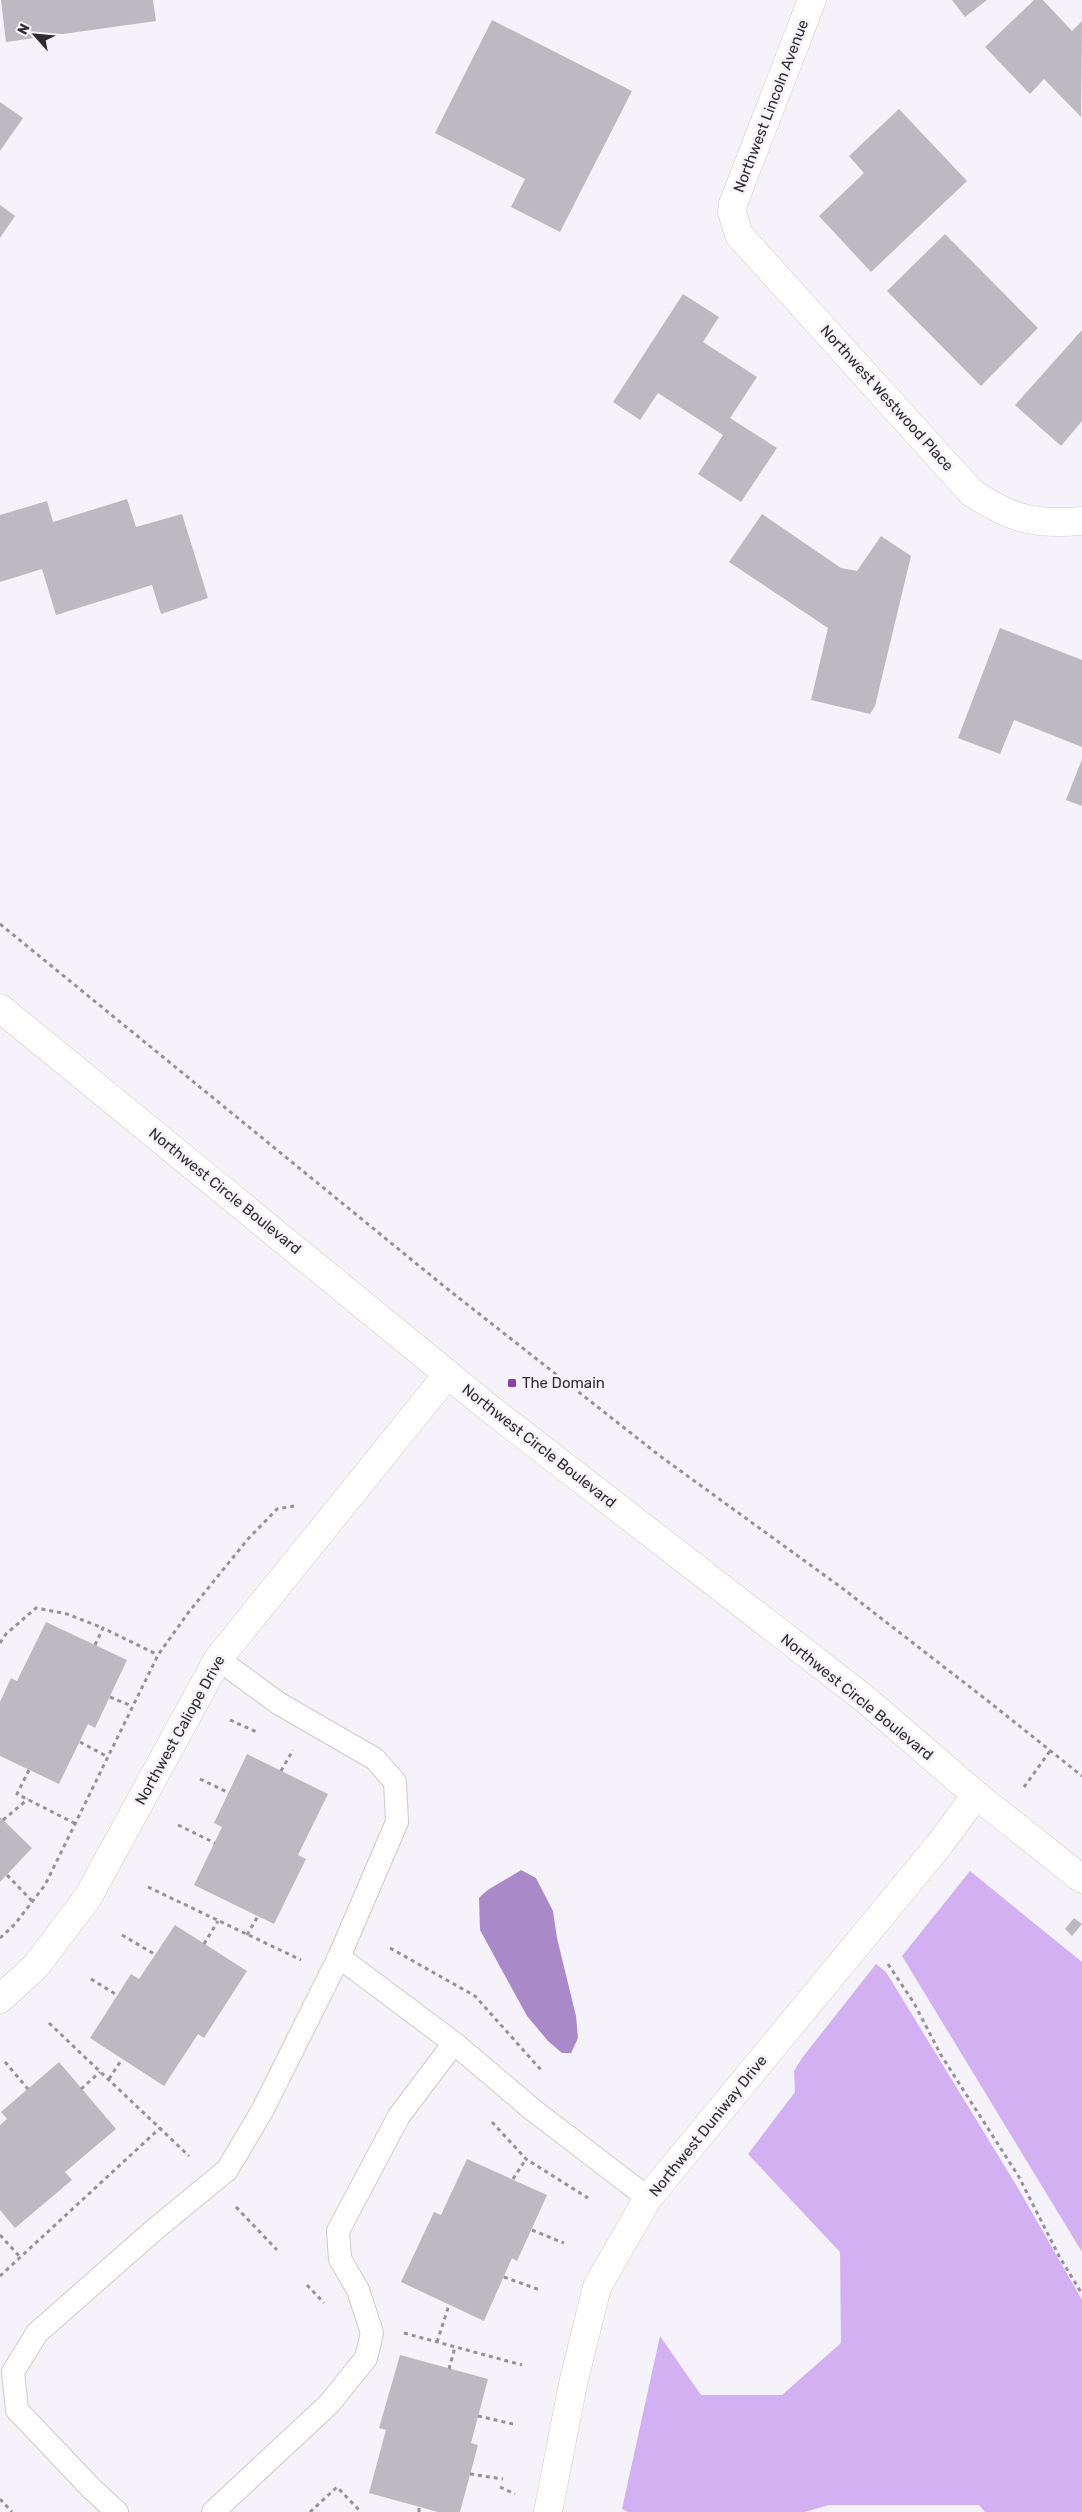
<svg xmlns="http://www.w3.org/2000/svg" width="1082" height="2512" font-family="Rubik,sans-serif">
<rect width="100%" height="100%" fill="#f6f2fa"/>
<!-- forest -->
<g fill="#d2b0f2">
<path d="M970,1871L1082,1962V2252L902,1956Z"/>
<path d="M876,1964L886,1972L1018,2188L1082,2300V2512H985L979,2505H829L805,2512H628L622,2509L660,2336L701,2395H782L841,2343L840,2252L748,2154L795,2092L794,2071L802,2058Z"/>
</g>
<!-- water -->
<path fill="#aa89c9" d="M521,1870L536,1878L553,1911L557,1938L576,2016L578,2038L571,2053H562L548,2041L527,2016L480,1930L479,1898C489,1887 508,1879 521,1870Z"/>
<!-- building -->
<g fill="#bcb9c0">
<path d="M1,0H153L156,21L6,42Z"/>
<path d="M952,0H987L965,17Z"/>
<path d="M1034,0H1043L1072,31L1082,21L1081,117L1044,79L1030,94L985,47Z"/>
<path d="M492,20L632,91L560,232L511,207L525,179L435,133Z"/>
<path d="M0,102L23,118L0,151Z"/>
<path d="M899,109L967,181L871,272L819,216L864,173L849,156Z"/>
<path d="M0,205L15,216L0,238Z"/>
<path d="M945,234L1038,328L981,386L887,291Z"/>
<path d="M683,294L719,317L703,342L757,377L730,418L777,448L741,502L698,474L723,435L658,393L640,420L613,402Z"/>
<path d="M1082,330V421L1061,446L1015,405Z"/>
<path d="M127,499L136,527L182,514L208,598L161,614L152,585L56,615L42,569L0,582V515L47,501L53,522Z"/>
<path d="M762,514L841,568L857,571L881,536L911,556L875,706L870,714L811,700L828,628L729,562Z"/>
<path d="M1000,628L1082,660V747L1014,720L1000,754L958,738Z"/>
<path d="M1082,759V806L1066,800Z"/>
<path d="M46,1622L127,1660L95,1728L88,1724L59,1784L0,1756V1702L11,1678L17,1681Z"/>
<path d="M247,1754L328,1794L298,1855L306,1859L274,1924L194,1885L222,1827L214,1823Z"/>
<path d="M0,1817L32,1848L0,1882Z"/>
<path d="M1074,1918L1082,1924L1072,1936L1065,1929Z"/>
<path d="M175,1925L247,1971L204,2038L198,2034L164,2086L90,2038L131,1974L139,1979Z"/>
<path d="M59,2062L116,2129L65,2172L72,2180L15,2228L0,2210V2125L7,2119L1,2112Z"/>
<path d="M467,2159L547,2195L517,2261L512,2258L484,2321L401,2282L434,2212L441,2215Z"/>
<path d="M400,2355L488,2379L471,2443L478,2445L460,2512H438L369,2493L386,2430L379,2428Z"/>
</g>
<g fill="none" stroke-linecap="round" stroke-linejoin="round">
<!-- service casing -->
<g stroke="#ccc9d0" stroke-width="24">
<g id="service">
<path d="M218,1659L278,1703L375,1759L395,1782L397,1822L339,1957"/>
<path d="M117,2512L91,2488L17,2410L13,2372L37,2333L154,2230L227,2170L262,2111L339,1957L454,2043L533,2110L648,2198"/>
<path d="M213,2512L329,2404L366,2358L372,2333L358,2290L340,2259L338,2231L399,2116L454,2043"/>
</g>
</g>
<!-- minor casing -->
<g stroke="#ccc9d0" stroke-width="29">
<g id="minor">
<path d="M812,0L733,204L732,212L739,235L972,493C1012,519 1034,525 1082,521"/>
<path d="M0,1999L36,1966L88,1897L218,1659L448,1374"/>
<path d="M548,2512L573,2384L597,2287L648,2198L939,1845L976,1795"/>
</g>
</g>
<!-- secondary casing -->
<g stroke="#ccc9d0" stroke-width="29">
<path id="secondary" d="M0,1008L489,1408L865,1699L976,1795L1082,1879"/>
</g>
<!-- path -->
<g stroke="#949297" stroke-width="3" stroke-dasharray="4 4" stroke-linecap="butt">
<path d="M0,924L445,1287L660,1456L842,1588L988,1701L1082,1776"/>
<path d="M0,1643L6,1634L36,1608L67,1614L103,1628"/>
<path d="M95,1645L103,1628L158,1655"/>
<path d="M110,1697L132,1706"/>
<path d="M230,1720L259,1733"/>
<path d="M80,1742L108,1757"/>
<path d="M29,1770L17,1794L76,1824"/>
<path d="M281,1771L293,1750"/>
<path d="M200,1779L229,1793"/>
<path d="M1024,1787L1050,1751"/>
<path d="M3,1820L28,1799"/>
<path d="M178,1825L215,1843"/>
<path d="M7,1875L33,1902"/>
<path d="M148,1887L301,1960"/>
<path d="M122,1935L156,1955"/>
<path d="M247,1935L258,1916"/>
<path d="M0,1938L15,1924L45,1885L158,1655L188,1613L248,1539L277,1509L294,1506"/>
<path d="M204,1944L218,1921"/>
<path d="M390,1948L475,1996L542,2071"/>
<path d="M888,1964L914,2003L941,2055L1019,2177L1059,2256L1082,2294"/>
<path d="M91,1979L117,1995"/>
<path d="M49,2023L189,2156"/>
<path d="M5,2062L28,2089"/>
<path d="M109,2079L122,2059"/>
<path d="M81,2089L100,2072"/>
<path d="M492,2122L526,2159L588,2198"/>
<path d="M513,2179L526,2159"/>
<path d="M236,2207L277,2250"/>
<path d="M532,2230L564,2243"/>
<path d="M0,2235L20,2257"/>
<path d="M0,2276L160,2128"/>
<path d="M504,2277L540,2290"/>
<path d="M307,2285L324,2303"/>
<path d="M404,2333L522,2365"/>
<path d="M437,2342L449,2305"/>
<path d="M449,2369L455,2347"/>
<path d="M478,2416L513,2424"/>
<path d="M470,2474L503,2479"/>
<path d="M500,2487L515,2494"/>
<path d="M0,2499L12,2512"/>
<path d="M310,2512L337,2487L361,2512"/>
<path d="M419,2512V2507"/>
</g>
<!-- service -->
<use href="#service" stroke="#fff" stroke-width="22"/>
<!-- minor -->
<use href="#minor" stroke="#fff" stroke-width="28"/>
<!-- secondary -->
<use href="#secondary" stroke="#fff" stroke-width="28"/>
</g>
<!-- markers -->
<rect fill="#8441b6" stroke="#f6f2fa" stroke-width="2" x="507" y="1378" width="10" height="10" rx="2.5"/>
<g text-anchor="middle" stroke-width="5" stroke-linejoin="round" paint-order="stroke">
<!-- street labels -->
<g font-size="15" fill="#2d2c2e" stroke="#f6f2fa">
<text transform="translate(771 106) rotate(-69)" y="5">Northwest Lincoln Avenue</text>
<text transform="translate(887 398) rotate(48)" y="5">Northwest Westwood Place</text>
<text transform="translate(225 1191) rotate(39)" y="5">Northwest Circle Boulevard</text>
<text transform="translate(539 1446) rotate(38)" y="5">Northwest Circle Boulevard</text>
<text transform="translate(857 1697) rotate(39)" y="5">Northwest Circle Boulevard</text>
<text transform="translate(180 1730) rotate(-61)" y="5">Northwest Caliope Drive</text>
<text transform="translate(708 2126) rotate(-51)" y="5">Northwest Duniway Drive</text>
</g>
<!-- poi labels -->
<g font-size="15" fill="#2d2c2e" stroke="#f6f2fa" text-anchor="start">
<text x="522" y="1388">The Domain</text>
</g>
</g>
<!-- north arrow -->
<g transform="translate(35 35) rotate(297)" stroke="#f6f2fa" stroke-width="4" paint-order="stroke">
<path d="M0-4L9 19L0 12L-9 19Z" fill="#2d2c2e"/>
<text y="-8" font-size="14" font-weight="bold" text-anchor="middle" fill="#2d2c2e">N</text>
</g>
</svg>
